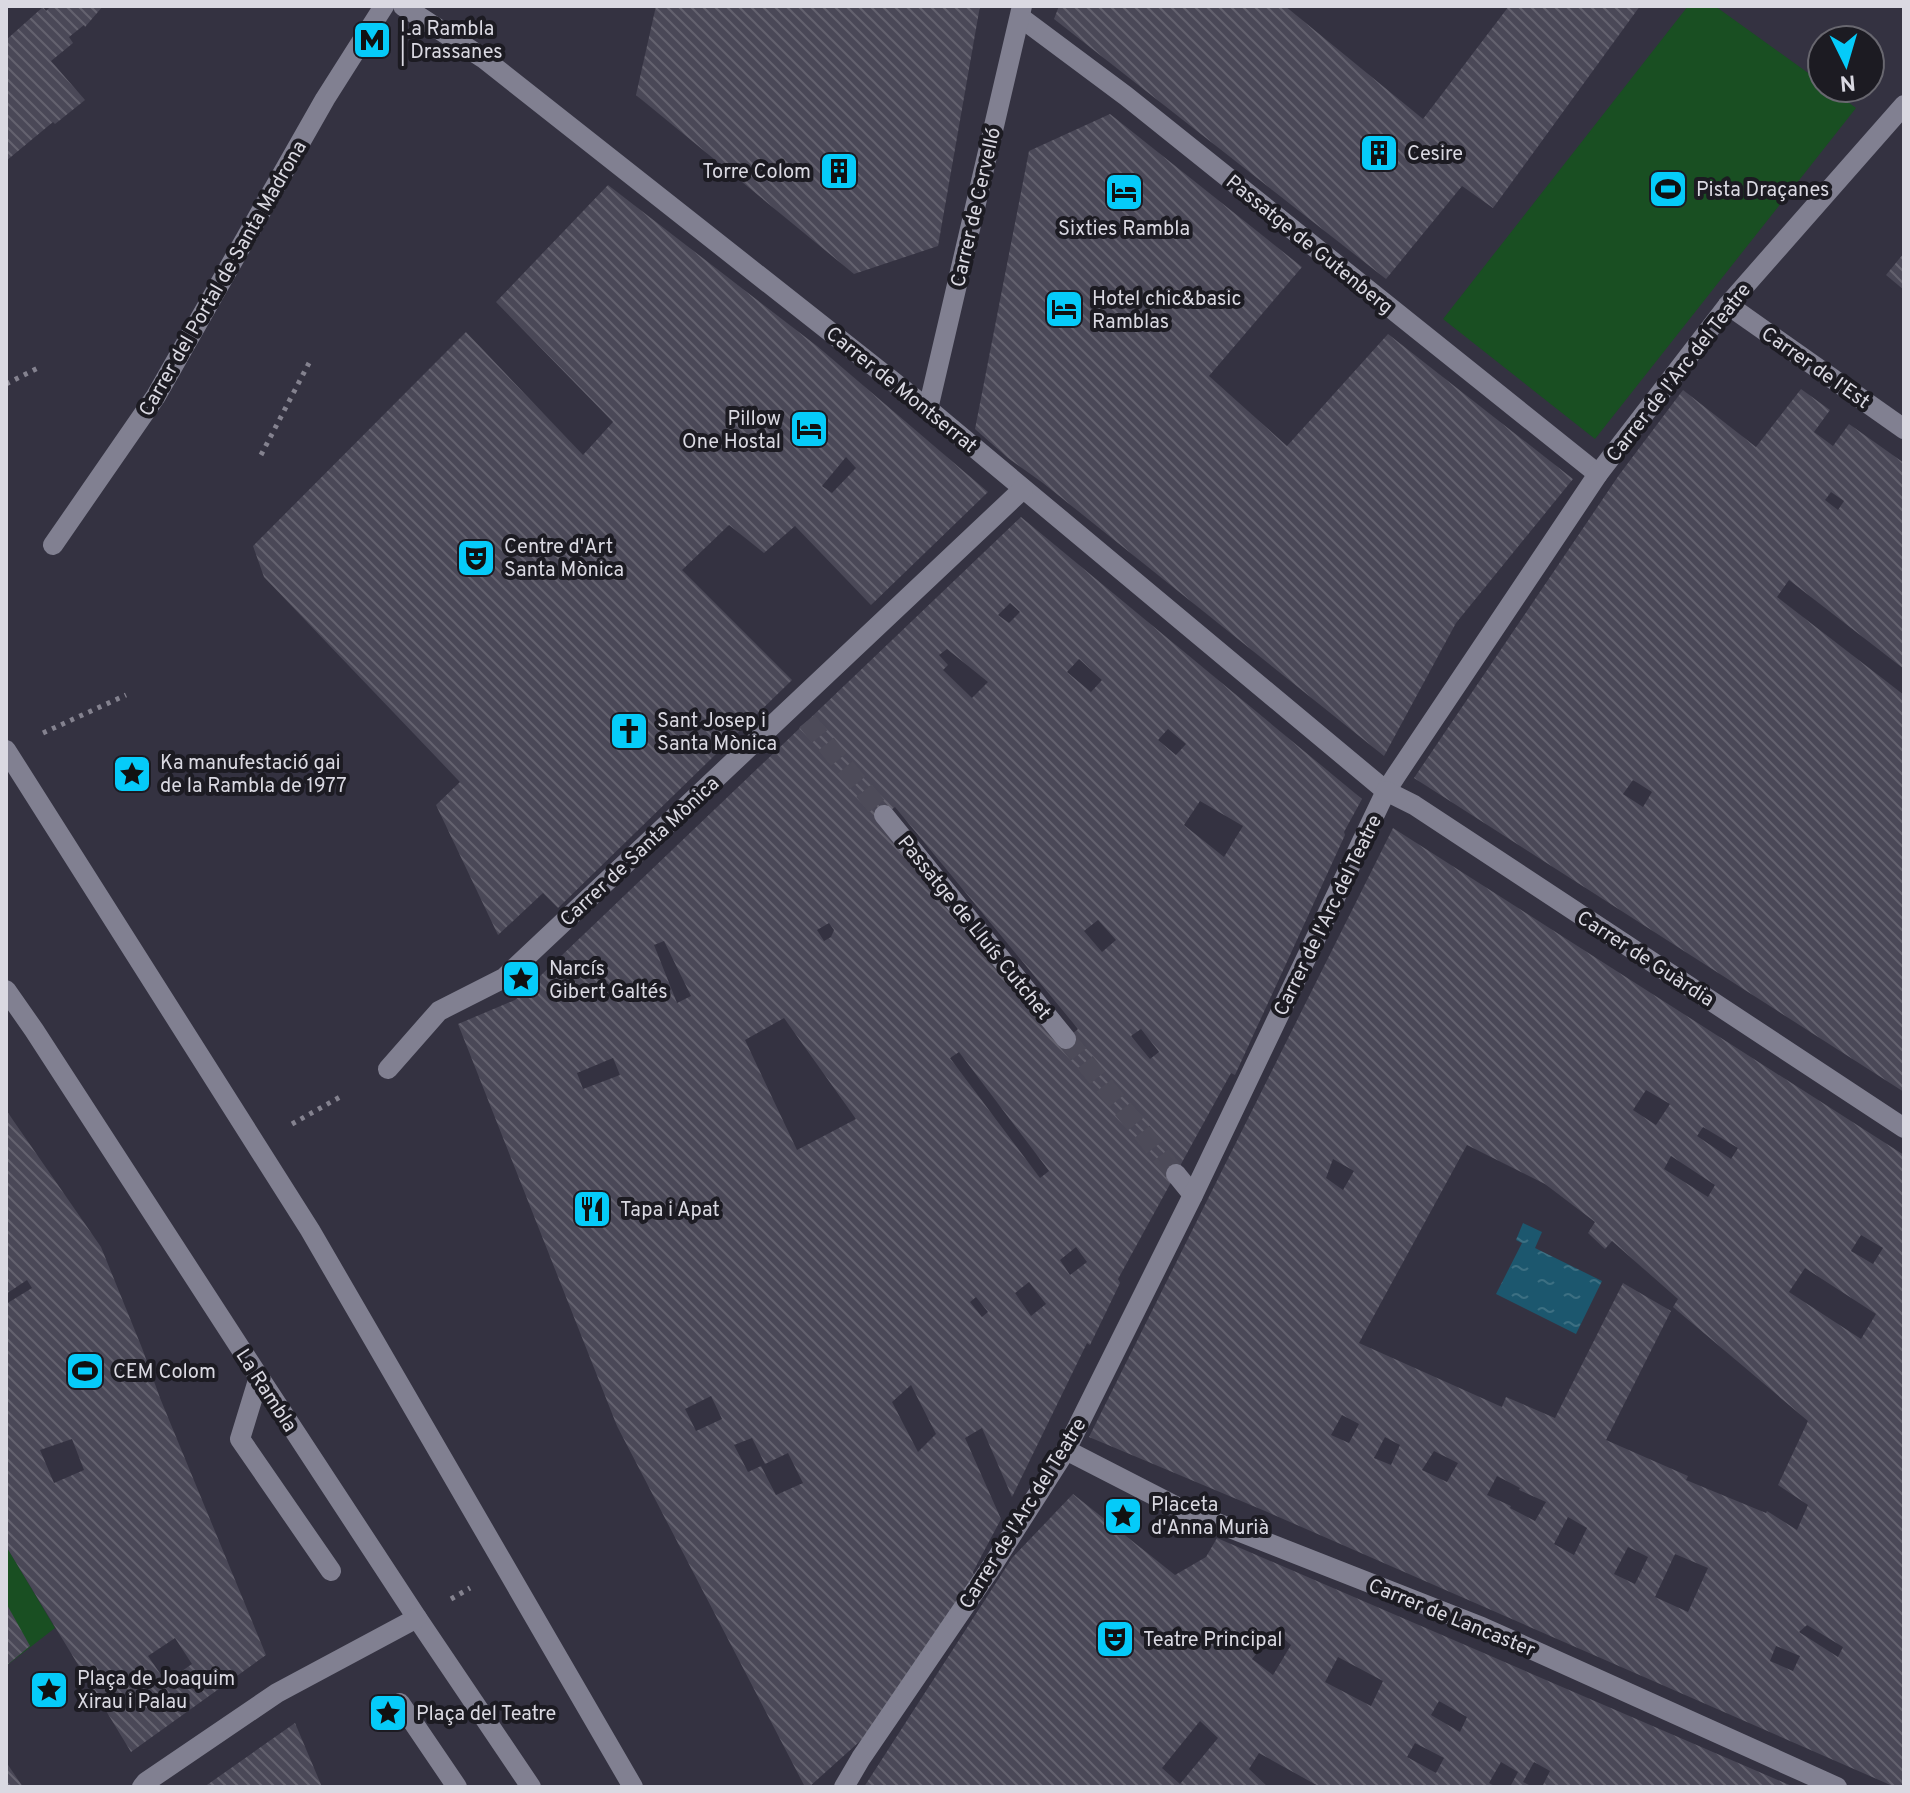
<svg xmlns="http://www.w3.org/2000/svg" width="1910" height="1793" font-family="Overpass,sans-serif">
<defs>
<pattern id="water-ripples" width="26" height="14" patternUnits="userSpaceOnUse" patternTransform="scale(2)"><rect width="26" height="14" fill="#1c576e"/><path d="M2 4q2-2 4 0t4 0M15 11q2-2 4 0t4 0" fill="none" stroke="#3c6f82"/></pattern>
<pattern id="building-back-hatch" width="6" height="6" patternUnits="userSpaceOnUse" patternTransform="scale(2)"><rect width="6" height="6" fill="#4a4857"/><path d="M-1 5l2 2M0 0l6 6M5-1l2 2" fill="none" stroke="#64626f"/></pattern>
</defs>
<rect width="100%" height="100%" fill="#343241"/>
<!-- pitch -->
<g fill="#194f22">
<path d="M1688,6H1715L1822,83V88H1829L1856,108L1595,439L1443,319Z"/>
<path d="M6,1546L55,1628L6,1666Z"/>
</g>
<!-- water -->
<path fill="url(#water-ripples)" d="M1523,1223L1542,1232L1535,1248L1602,1281L1576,1334L1496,1294L1522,1243L1516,1240Z"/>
<!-- building -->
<g fill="url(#building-back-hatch)" fill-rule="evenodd">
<path d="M51,6H103L85,27L84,25L69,37L73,43L51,61L85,100L55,124L53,122L6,161V40L43,7L46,11Z"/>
<path d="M656,6H980L938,246L854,274L636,95Z"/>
<path d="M1059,6H1285L1423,119L1509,6H1640L1493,208L1462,186L1386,279L1054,19Z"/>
<path d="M1110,114L1302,267L1209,376L1287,446L1388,334L1573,479L1456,623L1384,756L1043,483L1008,458L975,429L1029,151Z"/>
<path d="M608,185L817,346L988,492L871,605L795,526L764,553L729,525L682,570L792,680L558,908L543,893L498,935L436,805L460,782L264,577L253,546L466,332L583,455L613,422L496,302ZM846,457L856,468L832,493L822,486Z"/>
<path d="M1904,253V290L1886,275Z"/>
<path d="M1801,389L1830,410L1814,432L1833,446L1849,424L1904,463V669L1789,580L1777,597L1904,695V1092L1414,778L1619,475L1683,390L1756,447ZM1831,492L1844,501L1838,510L1825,500ZM1633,780L1652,792L1643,807L1623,794Z"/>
<path d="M1021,517L1362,799L1344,832L1345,835L1235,1075L1231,1073L1118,1279L1120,1283L1107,1310L1090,1345L1087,1343L1012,1497L982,1428L965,1438L1001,1519L973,1572L974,1575L868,1734L809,1787H805L617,1426L458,1024L515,1000ZM1010,603L1020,612L1009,623L998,615ZM947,649L988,682L972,698L943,670L948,665L939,655ZM1079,659L1102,680L1091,692L1067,672ZM1168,729L1186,744L1176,755L1158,740ZM1200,801L1243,826L1224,857L1184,825ZM895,807L1078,1029L1059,1045L884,815ZM1098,920L1116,940L1102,952L1084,931ZM829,923L834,930L831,937L824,941L817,930ZM664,941L691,996L677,1003L654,945ZM784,1018L856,1119L797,1150L745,1040ZM1141,1029L1159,1052L1150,1059L1131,1036ZM959,1052L1049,1171L1040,1178L950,1058ZM613,1058L620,1075L583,1089L577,1073ZM1076,1247L1087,1262L1070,1275L1060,1260ZM1029,1282L1046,1304L1031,1316L1015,1293ZM976,1297L988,1312L982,1317L970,1302ZM911,1385L936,1434L918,1452L892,1402ZM711,1396L722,1419L696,1431L685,1409ZM752,1438L765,1464L788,1453L803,1483L776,1495L761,1466L748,1472L734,1445Z"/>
<path d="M1393,828L1904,1155V1781L1900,1787H1895L1265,1511L1089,1437ZM1646,1090L1670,1104L1656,1125L1633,1110ZM1703,1127L1738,1148L1731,1159L1697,1136ZM1467,1145L1545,1184L1595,1222L1588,1233L1605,1249L1612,1241L1678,1299L1673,1307L1808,1421L1778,1485L1808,1505L1797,1530L1767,1511L1766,1513L1686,1480L1688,1476L1606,1440L1671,1311L1623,1283L1555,1418L1506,1397L1502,1407L1359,1343ZM1671,1156L1715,1185L1708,1197L1664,1169ZM1333,1159L1354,1171L1343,1190L1326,1178ZM1861,1235L1883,1248L1873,1264L1851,1251ZM1805,1268L1876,1314L1861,1339L1789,1292ZM1342,1415L1359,1424L1349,1443L1331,1435ZM1385,1437L1400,1445L1391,1465L1374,1458ZM1434,1451L1458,1463L1447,1482L1422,1470ZM1497,1476L1520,1488L1519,1490L1546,1502L1535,1521L1510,1508L1511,1506L1487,1495ZM1568,1517L1587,1528L1574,1555L1554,1544ZM1628,1547L1648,1557L1635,1584L1614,1574ZM1675,1554L1708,1568L1688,1612L1655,1597ZM1807,1625L1843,1647L1838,1657L1799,1632ZM1776,1646L1800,1656L1793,1671L1770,1661Z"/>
<path d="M6,1110L101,1247L142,1348L160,1398L266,1655L131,1752L6,1546V1304L32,1288L27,1280L6,1294ZM72,1439L84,1470L54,1483L40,1450ZM175,1638L192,1664L166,1682L148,1656Z"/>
<path d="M1073,1494L1175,1575L1206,1557L1217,1538L1794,1787H1542L1550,1771L1534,1762L1523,1782L1533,1787H1510L1518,1772L1501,1762L1489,1783L1496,1787H1320L1259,1753L1249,1769L1268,1787H864L1012,1558ZM1275,1631L1291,1645L1273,1675L1252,1659ZM1338,1657L1383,1681L1371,1706L1325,1682ZM1439,1701L1467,1717L1460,1732L1431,1715ZM1200,1721L1218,1738L1180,1784L1162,1768ZM1415,1743L1444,1758L1436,1773L1407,1757Z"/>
<path d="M6,1603L30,1646L6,1666Z"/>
<path d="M295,1723L322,1787H204Z"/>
<path d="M6,1762L23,1787H6Z"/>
</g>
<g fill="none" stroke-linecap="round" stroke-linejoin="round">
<!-- pedestrian-tunnel -->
<g stroke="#4d4b59" stroke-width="20" stroke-dasharray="20 10" stroke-linecap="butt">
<path d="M807,721L884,815"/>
<path d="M1066,1039L1176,1174"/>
</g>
<!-- path -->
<g stroke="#84828f" stroke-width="5" stroke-dasharray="4 6" stroke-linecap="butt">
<path d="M6,384L40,367"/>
<path d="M261,455L309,363"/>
<path d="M43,733L126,695"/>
<path d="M292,1124L340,1097"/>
<path d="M451,1599L470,1588"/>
</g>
<!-- service -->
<g stroke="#818091" stroke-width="20">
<path d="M403,6L483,58L928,409L1386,791"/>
<path d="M259,1377L240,1439L331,1571"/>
<path d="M400,1703L457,1787"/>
</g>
<!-- pedestrian -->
<g stroke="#818091" stroke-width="20">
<path d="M1020,17L1126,96L1598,474"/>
<path d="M928,409L1022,6"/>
<path d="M6,750L310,1230L633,1787"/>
<path d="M884,815L1066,1039"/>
<path d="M388,1069L439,1011L504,978L1023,489"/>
<path d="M1176,1174L1193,1195"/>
<path d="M1066,1450L1179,1508L1482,1627L1837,1787"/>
<path d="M844,1787L861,1758L992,1566L1066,1450L1193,1195L1386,791L1397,774L1598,474L1728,305L1904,105"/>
</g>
<!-- minor -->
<g stroke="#818091" stroke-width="20">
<path d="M1728,305L1904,429"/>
<path d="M53,545L156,396L325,99L384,6"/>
<path d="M1386,791L1414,805L1904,1128"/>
<path d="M6,990L34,1030L259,1377L417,1618L531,1787"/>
<path d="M142,1787L146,1782L277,1693L417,1618"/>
</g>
</g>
<!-- icons -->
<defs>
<g id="metro-square" transform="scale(2)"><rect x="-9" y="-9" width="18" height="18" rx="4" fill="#05cbf9" stroke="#1c1b22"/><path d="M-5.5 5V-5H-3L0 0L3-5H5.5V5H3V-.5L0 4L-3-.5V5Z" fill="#111"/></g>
<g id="building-square" transform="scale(2)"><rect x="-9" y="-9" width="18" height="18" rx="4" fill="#05cbf9" stroke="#1c1b22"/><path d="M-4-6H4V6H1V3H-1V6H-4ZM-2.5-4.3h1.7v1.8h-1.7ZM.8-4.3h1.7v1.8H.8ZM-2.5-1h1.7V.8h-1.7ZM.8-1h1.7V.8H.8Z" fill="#111"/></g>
<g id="stadium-square" transform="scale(2)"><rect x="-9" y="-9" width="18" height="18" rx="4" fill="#05cbf9" stroke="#1c1b22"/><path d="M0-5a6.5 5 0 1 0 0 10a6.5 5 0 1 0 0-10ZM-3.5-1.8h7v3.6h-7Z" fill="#111"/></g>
<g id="hotel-square" transform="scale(2)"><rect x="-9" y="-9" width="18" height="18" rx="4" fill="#05cbf9" stroke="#1c1b22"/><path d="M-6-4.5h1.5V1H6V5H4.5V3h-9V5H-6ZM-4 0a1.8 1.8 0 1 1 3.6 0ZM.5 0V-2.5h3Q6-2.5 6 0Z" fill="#111"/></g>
<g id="theatre-square" transform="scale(2)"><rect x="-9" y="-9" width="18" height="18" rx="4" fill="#05cbf9" stroke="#1c1b22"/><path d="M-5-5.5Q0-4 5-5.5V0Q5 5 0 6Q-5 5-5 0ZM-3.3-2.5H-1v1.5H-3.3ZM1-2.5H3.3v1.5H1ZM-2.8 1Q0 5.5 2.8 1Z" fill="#111"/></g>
<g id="church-square" transform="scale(2)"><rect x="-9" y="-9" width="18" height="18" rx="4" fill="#05cbf9" stroke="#1c1b22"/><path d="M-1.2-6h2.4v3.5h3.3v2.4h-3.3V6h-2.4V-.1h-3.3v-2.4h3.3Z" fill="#111"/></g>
<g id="sight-square" transform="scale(2)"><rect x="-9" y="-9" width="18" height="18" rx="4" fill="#05cbf9" stroke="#1c1b22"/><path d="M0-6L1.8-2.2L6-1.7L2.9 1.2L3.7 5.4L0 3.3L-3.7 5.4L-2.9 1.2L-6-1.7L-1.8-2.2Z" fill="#111"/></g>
<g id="restaurant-square" transform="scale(2)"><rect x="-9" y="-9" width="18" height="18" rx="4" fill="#05cbf9" stroke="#1c1b22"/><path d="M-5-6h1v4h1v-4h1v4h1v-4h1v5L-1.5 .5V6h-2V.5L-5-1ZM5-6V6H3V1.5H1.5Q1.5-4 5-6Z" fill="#111"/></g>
</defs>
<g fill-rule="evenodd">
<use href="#metro-square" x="372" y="40"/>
<use href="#building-square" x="1379" y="153"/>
<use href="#building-square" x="839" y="171"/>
<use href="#stadium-square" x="1668" y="189"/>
<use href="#hotel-square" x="1124" y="192"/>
<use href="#hotel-square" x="1064" y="309"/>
<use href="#hotel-square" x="809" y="429"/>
<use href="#theatre-square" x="476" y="558"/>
<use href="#church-square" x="629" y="731"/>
<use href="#sight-square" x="132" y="774"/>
<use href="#sight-square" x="521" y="979"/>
<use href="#restaurant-square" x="592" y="1209"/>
<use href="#stadium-square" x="85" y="1371"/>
<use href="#sight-square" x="1123" y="1516"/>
<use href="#theatre-square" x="1115" y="1639"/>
<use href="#sight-square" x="49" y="1690"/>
<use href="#sight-square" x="388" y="1713"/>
</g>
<g text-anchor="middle" stroke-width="8" stroke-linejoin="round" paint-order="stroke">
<!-- poi labels -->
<g font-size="20" fill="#dad9e2" stroke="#1c1b22" text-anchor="start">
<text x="400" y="35">La Rambla<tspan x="400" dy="23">| Drassanes</tspan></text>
<text x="1407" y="160">Cesire</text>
<text x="811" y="178" text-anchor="end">Torre Colom</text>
<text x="1696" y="196">Pista Draçanes</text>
<text x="1124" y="235" text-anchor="middle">Sixties Rambla</text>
<text x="1092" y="305">Hotel chic&amp;basic<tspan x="1092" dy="23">Ramblas</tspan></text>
<text x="781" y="425" text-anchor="end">Pillow<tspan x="781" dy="23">One Hostal</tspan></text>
<text x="504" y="553">Centre d'Art<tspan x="504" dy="23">Santa Mònica</tspan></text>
<text x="657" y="727">Sant Josep i<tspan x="657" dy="23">Santa Mònica</tspan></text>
<text x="160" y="769">Ka manufestació gai<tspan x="160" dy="23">de la Rambla de 1977</tspan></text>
<text x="549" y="975">Narcís<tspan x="549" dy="23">Gibert Galtés</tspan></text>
<text x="620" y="1216">Tapa i Apat</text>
<text x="113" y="1378">CEM Colom</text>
<text x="1151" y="1511">Placeta<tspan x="1151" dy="23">d'Anna Murià</tspan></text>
<text x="1143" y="1646">Teatre Principal</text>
<text x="77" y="1685">Plaça de Joaquim<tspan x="77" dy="23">Xirau i Palau</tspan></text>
<text x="416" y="1720">Plaça del Teatre</text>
</g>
<!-- street labels -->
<g font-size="20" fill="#dad9e2" stroke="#1c1b22">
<text transform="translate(975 207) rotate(-77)" y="7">Carrer de Cervelló</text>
<text transform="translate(1310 244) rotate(39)" y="7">Passatge de Gutenberg</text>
<text transform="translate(222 278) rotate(-60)" y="7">Carrer del Portal de Santa Madrona</text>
<text transform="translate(1816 367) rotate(35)" y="7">Carrer de l'Est</text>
<text transform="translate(1678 372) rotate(-52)" y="7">Carrer de l'Arc del Teatre</text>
<text transform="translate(902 389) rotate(39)" y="7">Carrer de Montserrat</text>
<text transform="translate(639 851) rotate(-43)" y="7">Carrer de Santa Mònica</text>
<text transform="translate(1327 915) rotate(-64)" y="7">Carrer de l'Arc del Teatre</text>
<text transform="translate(975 927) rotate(51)" y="7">Passatge de Lluís Cutchet</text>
<text transform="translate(1646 958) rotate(33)" y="7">Carrer de Guàrdia</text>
<text transform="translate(267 1390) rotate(57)" y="7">La Rambla</text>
<text transform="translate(1022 1513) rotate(-58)" y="7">Carrer de l'Arc del Teatre</text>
<text transform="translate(1452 1617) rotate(22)" y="7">Carrer de Lancaster</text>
</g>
</g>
<!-- border -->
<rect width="1910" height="1793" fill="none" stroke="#dad9e2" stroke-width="16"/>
<!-- north arrow -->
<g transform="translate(1846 64) rotate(175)"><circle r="38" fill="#1c1b22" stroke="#68676f" stroke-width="2"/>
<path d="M0-6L14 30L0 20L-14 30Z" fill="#05cbf9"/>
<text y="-12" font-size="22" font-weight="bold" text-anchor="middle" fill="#dad9e2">N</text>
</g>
</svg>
